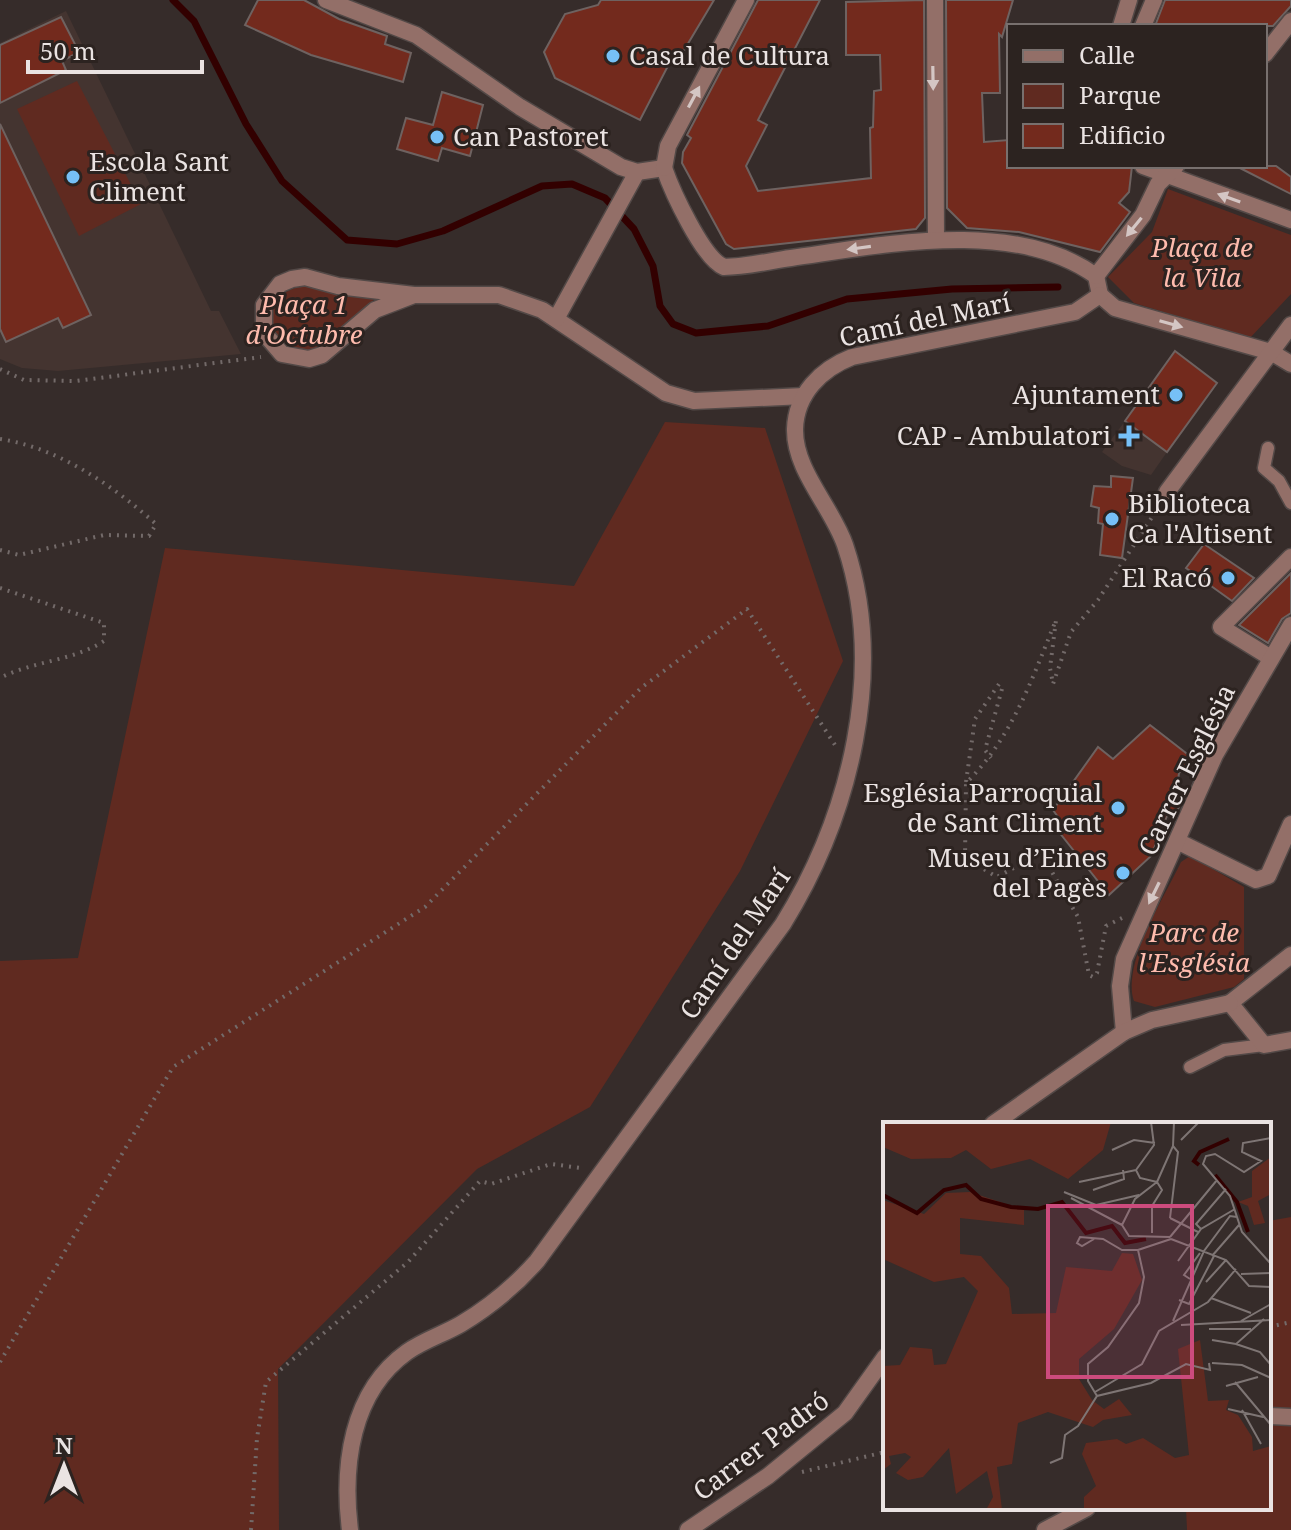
<svg xmlns="http://www.w3.org/2000/svg" width="1291" height="1530" font-family="'Noto Serif',serif">
<rect width="100%" height="100%" fill="#362c2a"/>
<!-- built -->
<g fill="#443430">
<path d="M66,11L211,311H219L241,354L58,371L22,368L0,359V43Z"/>
<path d="M1125,421L1167,452L1151,475L1122,466L1102,452Z"/>
</g>
<!-- green -->
<g fill="#602a20">
<path d="M77,81L141,204L79,236L17,109Z"/>
<path d="M1168,189L1291,235V294L1250,338L1134,303L1108,277L1152,232Z"/>
<path d="M303,286L372,296L374,305L318,349C269,363 249,296 303,286Z"/>
<path d="M665,422L765,428L843,661L740,871L590,1107L477,1169L278,1369L279,1530H0V961L78,958L165,548L574,586Z"/>
<path d="M1190,856L1244,887V979L1234,987L1155,1007L1134,1001C1122,963 1164,898 1181,862Z"/>
<path d="M1291,1217V1530H1187L1186,1508H1269V1221Z"/>
</g>
<g fill="none" stroke-linecap="round" stroke-linejoin="round">
<!-- stream -->
<path stroke="#320000" stroke-width="7" d="M173,0L194,21L246,124L282,181L347,240L397,244L443,231L542,186L572,184L605,198L634,229L653,266L660,306L673,324L696,333L768,326L847,299L952,289L1058,287"/>
</g>
<!-- building -->
<g fill="#732a1d" stroke="#6e6260" stroke-width="2">
<path d="M258,0H304L339,19L387,36L385,44L411,53L403,82L311,55L245,25Z"/>
<path d="M601,0H714L677,62L671,60L640,120L555,78L544,52L565,14L598,5Z"/>
<path d="M758,0H820L758,120L767,125L746,166L758,191L871,178L870,128L873,127L874,91L881,90L880,55H846V2L924,0L925,218L916,229L734,249L726,244L682,163L683,152L691,138L687,135Z"/>
<path d="M946,0H1013L1002,37L999,34L1000,93H982L984,142L1009,140V166H1132L1129,192L1119,203L1130,212L1100,252L1019,232L967,228L947,208Z"/>
<path d="M1165,0H1291V6L1273,26H1155Z"/>
<path d="M61,17L79,52L62,61L66,70L0,103V45Z"/>
<path d="M442,92L483,105L470,156L442,148L438,161L397,149L406,118L433,125Z"/>
<path d="M0,124L91,315L63,328L58,318L6,342L0,329Z"/>
<path d="M1236,166H1276L1291,177V194Z"/>
<path d="M1175,351L1217,383L1167,452L1125,421Z"/>
<path d="M1111,476L1133,478L1122,558L1100,555L1103,524L1098,523L1099,508L1091,506L1094,486L1111,487Z"/>
<path d="M1204,544L1254,578L1232,601L1186,568Z"/>
<path d="M1291,573V613L1282,619L1268,643L1239,625Z"/>
<path d="M1150,725L1195,760L1179,773L1177,787L1182,802L1175,814L1167,816L1151,856L1109,895L1051,822L1058,817L1053,810L1098,747L1113,759Z"/>
</g>
<g fill="none" stroke-linecap="round" stroke-linejoin="round">
<!-- lane casing -->
<g stroke="#534947" stroke-width="15">
<g id="lane">
<path d="M1268,448L1264,468L1279,481L1291,503"/>
<path d="M1190,1067L1224,1050L1264,1045"/>
</g>
</g>
<!-- street casing -->
<g stroke="#534947" stroke-width="19">
<g id="street">
<path d="M326,0L416,35L520,107L621,167L637,172L664,168"/>
<path d="M935,0L936,240"/>
<path d="M1121,26L1129,0"/>
<path d="M1143,26L1154,0"/>
<path d="M1265,54L1291,21"/>
<path d="M1143,166L1291,220"/>
<path d="M664,168C672,191 703,259 724,267C746,267 769,261 791,258C883,245 1014,217 1096,276L1100,295"/>
<path d="M664,168L668,146L746,0"/>
<path d="M1096,276L1143,215L1158,184L1176,166"/>
<path d="M414,295L375,310L322,355L309,359L282,354L264,333V305L280,284L292,279L305,277L338,286L414,295H499L542,310L666,393L694,401L804,396"/>
<path d="M1100,295L1115,308L1271,352L1291,364"/>
<path d="M556,319L637,172"/>
<path d="M1167,492L1291,325"/>
<path d="M1271,658L1221,627L1291,557"/>
<path d="M1179,842L1256,880L1268,876L1291,824"/>
<path d="M1230,1003L1264,1045L1291,1040"/>
<path d="M1230,1003L1291,955"/>
<path d="M1124,1032L1120,986L1124,959L1215,755L1291,625"/>
<path d="M993,1124L1124,1032L1152,1020L1230,1003"/>
<path d="M1269,1416L1291,1417"/>
<path d="M350,1530C342,1466 351,1392 407,1352C424,1340 444,1334 461,1324C491,1306 514,1287 537,1261L783,924C850,816 887,670 845,545C832,507 794,470 795,429C796,394 821,369 852,357L1075,312L1100,295"/>
<path d="M688,1530L768,1476L845,1413L885,1357"/>
<path d="M1045,1530L1087,1508"/>
</g>
</g>
<!-- path -->
<g stroke="#736a69" stroke-width="4" stroke-dasharray="2 6" stroke-linecap="butt">
<path d="M0,369L24,380L76,381L261,357"/>
<path d="M0,439C59,448 112,485 156,524L149,536L104,535L19,555L0,550"/>
<path d="M0,588L104,623V641C73,661 33,661 0,678"/>
<path d="M966,782L975,719L999,684L1002,689L985,750L991,758"/>
<path d="M1122,918L1106,926L1097,973L1093,977L1089,975L1078,917L1041,853L997,877L965,858L966,783C1012,738 1032,679 1056,620L1050,668L1053,684L1071,632L1098,600L1158,508"/>
<path d="M1269,1327L1291,1322"/>
<path d="M0,1362L173,1067L425,907L641,688L747,609L835,745"/>
<path d="M802,1472L885,1452"/>
<path d="M251,1530L257,1438L266,1382L408,1262L480,1181L491,1184L551,1164L581,1168"/>
</g>
<!-- lane -->
<use href="#lane" stroke="#936f68" stroke-width="12"/>
<!-- street -->
<use href="#street" stroke="#936f68" stroke-width="16"/>
</g>
<!-- one-way arrows -->
<defs><path id="oneway-solid" d="M-6-.8H1V-3.2L6.5 0L1 3.2V.8H-6Z" transform="scale(2)"/></defs>
<g fill="#d4c6c4">
<use href="#oneway-solid" transform="translate(933 78) rotate(89)"/>
<use href="#oneway-solid" transform="translate(694 97) rotate(-62)"/>
<use href="#oneway-solid" transform="translate(1229 198) rotate(-160)"/>
<use href="#oneway-solid" transform="translate(1134 227) rotate(129)"/>
<use href="#oneway-solid" transform="translate(859 248) rotate(172)"/>
<use href="#oneway-solid" transform="translate(1171 324) rotate(16)"/>
<use href="#oneway-solid" transform="translate(1154 893) rotate(116)"/>
</g>
<!-- markers -->
<g fill="#76c0f7" stroke="#2c2320" stroke-width="3">
<circle cx="613" cy="56" r="8"/>
<circle cx="437" cy="137" r="8"/>
<circle cx="73" cy="177" r="8"/>
<circle cx="1176" cy="395" r="8"/>
<path d="M1125 424h8v8h8v8h-8v8h-8v-8h-8v-8h8z"/>
<circle cx="1112" cy="519" r="8"/>
<circle cx="1228" cy="578" r="8"/>
<circle cx="1118" cy="808" r="8"/>
<circle cx="1123" cy="873" r="8"/>
</g>
<g text-anchor="middle" stroke-width="6" stroke-linejoin="round" paint-order="stroke">
<!-- poi labels -->
<g font-size="26" fill="#eae3e2" stroke="#2c2320" text-anchor="end">
<text x="629" y="65" text-anchor="start">Casal de Cultura</text>
<text x="453" y="146" text-anchor="start">Can Pastoret</text>
<text x="89" y="171" text-anchor="start">Escola Sant<tspan x="89" dy="30">Climent</tspan></text>
<text x="1160" y="404">Ajuntament</text>
<text x="1111" y="445">CAP - Ambulatori</text>
<text x="1128" y="513" text-anchor="start">Biblioteca<tspan x="1128" dy="30">Ca l'Altisent</tspan></text>
<text x="1212" y="587">El Racó</text>
<text x="1102" y="802">Església Parroquial<tspan x="1102" dy="30">de Sant Climent</tspan></text>
<text x="1107" y="867">Museu d’Eines<tspan x="1107" dy="30">del Pagès</tspan></text>
</g>
<!-- park labels -->
<g font-size="26" font-style="italic" fill="#febbad" stroke="#2c2320">
<text x="1202" y="257">Plaça de<tspan x="1202" dy="30">la Vila</tspan></text>
<text x="304" y="314">Plaça 1<tspan x="304" dy="30">d'Octubre</tspan></text>
<text x="1194" y="942">Parc de<tspan x="1194" dy="30">l'Església</tspan></text>
</g>
<!-- street labels -->
<g font-size="26" fill="#eae3e2" stroke="#2c2320">
<text transform="translate(925 320) rotate(-12)" y="9">Camí del Marí</text>
<text transform="translate(1187 770) rotate(-64)" y="9">Carrer Església</text>
<text transform="translate(735 944) rotate(-56)" y="9">Camí del Marí</text>
<text transform="translate(761 1446) rotate(-37)" y="9">Carrer Padró</text>
</g>
</g>
<!-- overview -->
<g transform="translate(883 1122)">
<rect width="388" height="388" fill="#362c2a"/>
<path d="M0,0H228L220,28L185,57L147,37L108,47L83,28L68,36L28,37L0,25ZM388,35V72L375,79L382,101L371,103L365,84L355,80L369,75V49ZM87,70L141,88V103L77,96V132L98,134L126,166L129,192L173,191L183,145L229,149L239,131L250,132L259,158L231,207L196,237V257L209,278L221,287L236,277L249,293L220,298L210,305L165,290L135,301L129,342L114,345L119,388H103L110,375L104,349L73,372L66,326L40,355L25,358L13,351L28,335L22,331L6,334L8,342L0,348V244L17,243L27,225L49,227L51,243L63,242L95,169L81,155L51,160L0,137V78L41,92L63,71ZM317,218L325,279L346,278L343,288L355,293L369,315L370,329L388,324V388H201V375L213,364L199,332L203,321L234,317L243,322L260,316L292,336L306,333L295,227Z" fill="#602a20"/>
<path fill="none" stroke="#320000" stroke-width="4" d="M316,43L311,39L317,30L346,17M332,53L354,80L365,110M0,73L34,91L61,68L83,63L98,77L128,85L155,87L179,80L203,111L229,104L242,121L263,117"/>
<path fill="none" stroke="#7e7574" stroke-width="2" d="M388,16L360,21L359,30L378,39L361,50L332,32L323,34L320,42L347,74L359,110L388,142M298,18L316,0M229,28L251,18L272,21M253,48L271,23L268,0M253,48L257,56L274,60M196,60L253,48M274,60L290,24L291,0M210,68L241,57L240,48M181,70L213,83L256,73M188,76L239,103M287,96L295,30L290,24M287,96L315,110M239,103L252,77L274,60M239,103L246,114L287,115M318,107L313,102L343,67M269,111V84L279,68L274,60M287,115L334,58M211,117L199,124L194,121L197,115L220,117L239,128H255M288,117L343,138L366,164L388,165M329,134L356,103M295,139L318,107L352,87M358,152L388,151M307,157L301,153L317,131M323,160L343,138M328,176L368,191M296,178L306,182L331,134M381,197L353,222L377,230L388,243M290,199L321,129L347,94L354,95M358,199L388,182M298,203L388,198M326,207H368M329,218L353,222M329,241L359,243L388,256M352,260L388,303M343,264L375,255M212,270L259,242L276,209L325,180L353,147M214,274L205,259V242L225,225L256,181L261,155L255,128L288,117M345,287L380,295M359,288L378,322M167,341L179,336L182,313L195,304L214,274L268,261L303,242L327,248L326,241"/>
<path fill="#cc4b7d" fill-opacity="0.15" stroke="#cc4b7d" stroke-width="4" d="M165,84H309V255H165Z"/>
<rect width="388" height="388" fill="none" stroke="#eae3e2" stroke-width="4"/>
</g>
<!-- legend -->
<rect x="1007" y="24" width="260" height="144" fill="#2c2320" stroke="#78706e" stroke-width="2"/>
<rect x="1023" y="50" width="40" height="12" fill="#936f68" stroke="#78706e" stroke-width="2"/>
<text x="1079" y="64" font-size="24" fill="#eae3e2">Calle</text>
<rect x="1023" y="84" width="40" height="24" fill="#602a20" stroke="#78706e" stroke-width="2"/>
<text x="1079" y="104" font-size="24" fill="#eae3e2">Parque</text>
<rect x="1023" y="124" width="40" height="24" fill="#732a1d" stroke="#78706e" stroke-width="2"/>
<text x="1079" y="144" font-size="24" fill="#eae3e2">Edificio</text>
<!-- north arrow -->
<g transform="translate(64 1466)" stroke="#2c2320" stroke-width="6" paint-order="stroke">
<path d="M0-6L14 30L0 20L-14 30Z" fill="#eae3e2"/>
<text y="-12" font-size="22" font-weight="bold" text-anchor="middle" fill="#eae3e2">N</text>
</g>
<!-- scale -->
<path d="M28 60v12h174v-12" fill="none" stroke="#eae3e2" stroke-width="4"/>
<text x="40" y="60" font-size="24" fill="#eae3e2" stroke="#2c2320" stroke-width="6" paint-order="stroke">50 m</text>
</svg>
